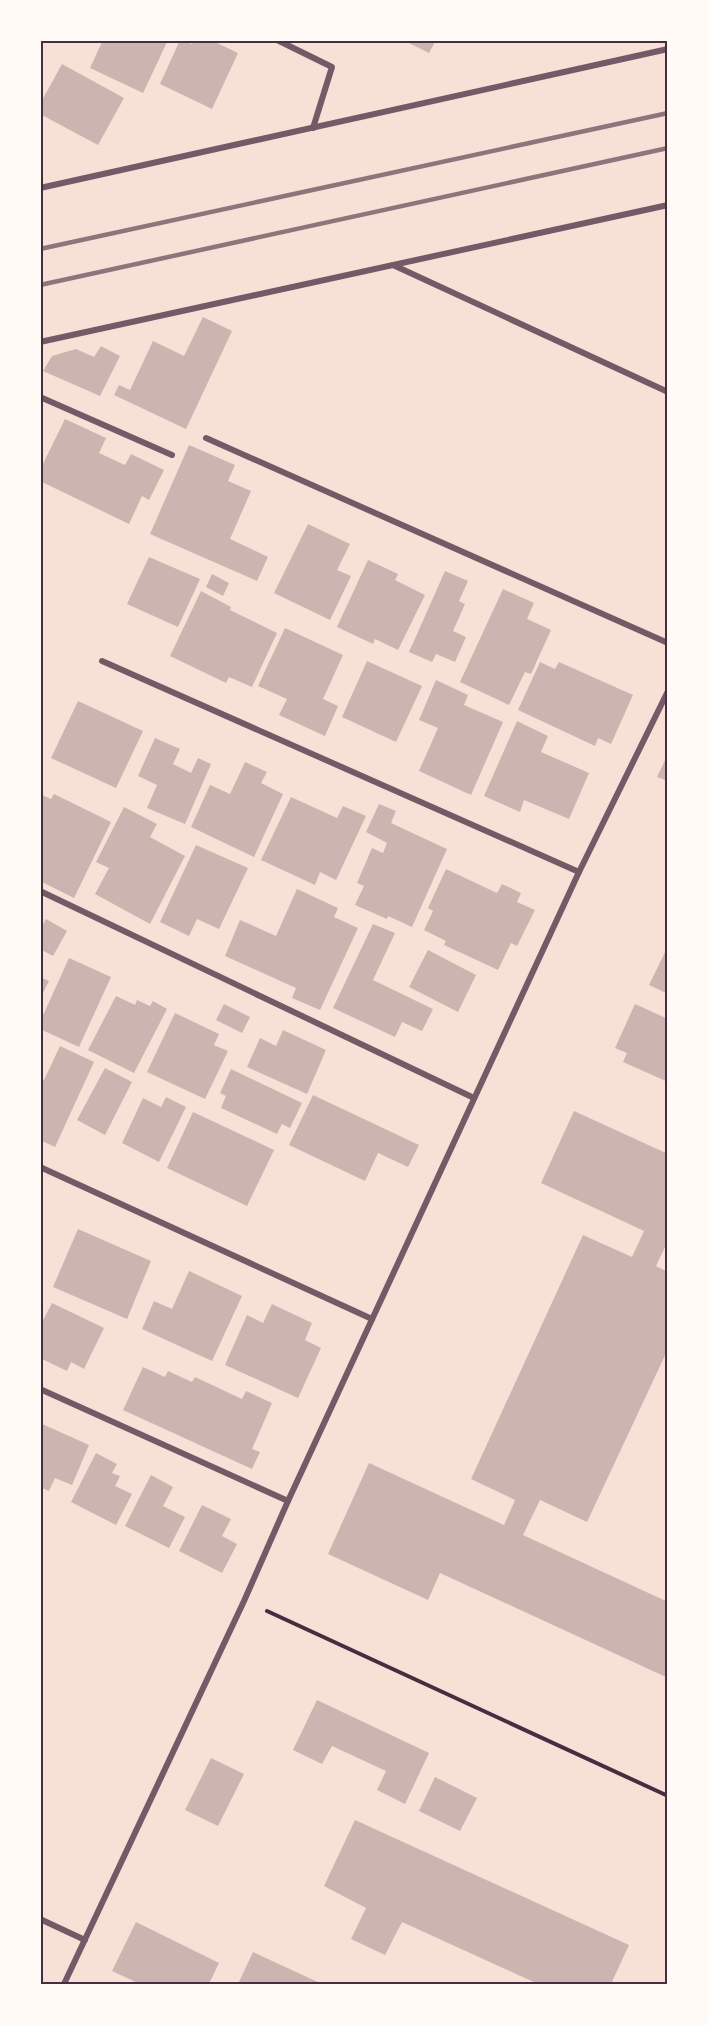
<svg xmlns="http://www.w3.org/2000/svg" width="708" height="2025" font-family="'PT Sans',sans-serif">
<rect width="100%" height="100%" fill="#f7e1d7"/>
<!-- building -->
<g fill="#ccb4b1">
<path d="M103,40H168L143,93L90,68Z"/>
<path d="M180,40L192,44L194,40H211L238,53L212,109L160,84Z"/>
<path d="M403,40H436L429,53Z"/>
<path d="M62,64L124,98L98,145L40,114V104Z"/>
<path d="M203,317L232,331L186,429L114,395L119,385L130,390L153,341L184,356Z"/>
<path d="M101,346L120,356L100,396L43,371L52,356L76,349L94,357Z"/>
<path d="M65,419L106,438L99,453L125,465L131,454L164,470L149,500L142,496L129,524L40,481V470Z"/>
<path d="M189,445L235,465L228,481L251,491L230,539L268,557L257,581L150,534Z"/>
<path d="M308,524L350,544L337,570L351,576L330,620L274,593Z"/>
<path d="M149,557L200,579L178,627L127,604Z"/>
<path d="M368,560L398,574L395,580L425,595L398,650L375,639L373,644L337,627Z"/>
<path d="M445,571L468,581L459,601L465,604L453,631L466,637L455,662L436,654L432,662L409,652Z"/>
<path d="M212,574L229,583L223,596L206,587Z"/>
<path d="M503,589L534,603L527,619L551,630L531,674L525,672L509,705L460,682Z"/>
<path d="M201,591L231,607L230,610L277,633L252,687L229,677L226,683L170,656Z"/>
<path d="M285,628L343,655L323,699L338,706L325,736L279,715L287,699L258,686Z"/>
<path d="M367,661L422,686L396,742L342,717Z"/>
<path d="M540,662L555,669L559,662L633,695L611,744L598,738L595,746L518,710Z"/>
<path d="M436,680L468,695L464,705L503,722L471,795L419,771L438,728L419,720Z"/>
<path d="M78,701L143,731L116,788L51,758Z"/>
<path d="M517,721L548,736L541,752L589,773L569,819L524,800L520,812L484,796Z"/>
<path d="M155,738L180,749L173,764L191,773L198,758L211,764L185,824L147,808L157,785L138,776Z"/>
<path d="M668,754V781L657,777Z"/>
<path d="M245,762L267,772L261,783L283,794L254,857L191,827L210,785L230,794Z"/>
<path d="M40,794L51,799L54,794L111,822L74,898L40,881Z"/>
<path d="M291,797L337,818L343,806L366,816L336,880L320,872L315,885L261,860Z"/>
<path d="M379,804L396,811L391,823L447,849L412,927L388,916L387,919L355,905L364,886L357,883L372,848L383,853L387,843L366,832Z"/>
<path d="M124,807L157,824L150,837L185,856L150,924L95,894L109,868L96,862Z"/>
<path d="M196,845L248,868L219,929L197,919L189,936L160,922Z"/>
<path d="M446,869L497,893L502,884L521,893L517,902L535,910L517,946L511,943L498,970L444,945L446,941L424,930L433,911L428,908Z"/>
<path d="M297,889L338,908L334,917L358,928L320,1010L292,998L296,988L225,956L240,920L276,936Z"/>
<path d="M46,919L67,931L53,956L40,949V929Z"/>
<path d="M373,924L395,933L373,980L433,1009L422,1031L402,1022L395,1037L333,1008Z"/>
<path d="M668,946V994L649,985Z"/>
<path d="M428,950L476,975L458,1012L409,987Z"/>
<path d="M69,958L111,977L79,1047L40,1029V1022Z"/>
<path d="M40,977L49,981L40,999Z"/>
<path d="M116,996L135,1005L137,1000L150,1006L153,1001L167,1009L134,1073L88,1050Z"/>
<path d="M224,1004L250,1017L242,1033L216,1020Z"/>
<path d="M635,1004L668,1019V1082L623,1062L627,1053L615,1048Z"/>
<path d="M175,1013L219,1034L214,1045L228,1051L205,1099L147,1072Z"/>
<path d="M283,1030L326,1050L307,1094L247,1067L260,1038L276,1046Z"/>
<path d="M60,1046L94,1062L55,1147L40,1140V1078L44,1080Z"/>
<path d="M105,1068L132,1082L105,1135L77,1120Z"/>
<path d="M231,1069L302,1103L290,1128L282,1124L277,1134L221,1108L226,1096L220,1093Z"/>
<path d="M313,1095L419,1145L408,1167L378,1153L365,1181L289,1145Z"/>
<path d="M166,1097L186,1107L159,1162L122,1143L143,1098L161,1107Z"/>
<path d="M574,1111L668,1154V1241L656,1266L668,1272V1349L587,1522L540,1500L523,1535L668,1602V1678L440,1573L428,1600L328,1554L369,1463L504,1525L515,1500L471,1479L583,1235L632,1257L644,1231L541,1183Z"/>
<path d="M193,1112L274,1150L247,1206L167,1168Z"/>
<path d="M78,1229L151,1261L127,1319L53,1287Z"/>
<path d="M189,1271L242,1296L212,1361L142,1329L154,1301L172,1309Z"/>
<path d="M52,1303L104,1328L84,1369L71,1362L67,1371L40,1358V1326Z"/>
<path d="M272,1304L312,1323L305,1340L321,1348L298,1398L225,1365L247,1315L263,1323Z"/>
<path d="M143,1367L165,1377L168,1371L192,1382L195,1377L242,1399L246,1391L272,1403L252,1449L260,1452L252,1469L123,1410Z"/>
<path d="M40,1423L89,1445L72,1485L55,1478L49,1491L40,1487Z"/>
<path d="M96,1453L117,1464L112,1473L120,1476L115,1486L132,1494L116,1525L71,1502Z"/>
<path d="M151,1475L173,1487L163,1506L185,1517L169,1548L125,1526Z"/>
<path d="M202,1505L231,1519L222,1536L237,1544L222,1573L179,1551Z"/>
<path d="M317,1700L429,1753L405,1804L377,1790L386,1771L332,1746L322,1764L293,1750Z"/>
<path d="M211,1758L244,1774L218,1826L185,1810Z"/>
<path d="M435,1777L477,1798L460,1831L419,1811Z"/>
<path d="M355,1820L629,1945L611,1984H538L402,1922L385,1955L351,1939L366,1908L324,1886Z"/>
<path d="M136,1922L219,1963L209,1984H140L112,1971Z"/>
<path d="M253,1952L322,1984H238Z"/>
</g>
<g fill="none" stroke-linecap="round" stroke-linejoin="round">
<!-- path -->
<path stroke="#4a2c40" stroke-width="4" d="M267,1611L668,1796"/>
<!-- minor -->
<g stroke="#755966" stroke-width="6">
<path d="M277,40L332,67L313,128"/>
<path d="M40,188L668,49"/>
<path d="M393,265L668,392"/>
<path d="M40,342L668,205"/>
<path d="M40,397L172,455"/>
<path d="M206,438L668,643"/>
<path d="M102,661L579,872"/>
<path d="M40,891L474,1098"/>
<path d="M40,1167L372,1319"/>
<path d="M40,1389L288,1501"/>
<path d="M40,1919L85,1940"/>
<path d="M64,1984L244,1601L288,1501L579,872L668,691"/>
</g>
<!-- rail -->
<g stroke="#8f747c" stroke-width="4.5">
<path d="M40,249L668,113"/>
<path d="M40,285L668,148"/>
</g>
</g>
<!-- border -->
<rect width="708" height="2025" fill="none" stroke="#fffaf5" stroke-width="84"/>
<rect x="42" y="42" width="624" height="1941" fill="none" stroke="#4a2c40" stroke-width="2"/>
</svg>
